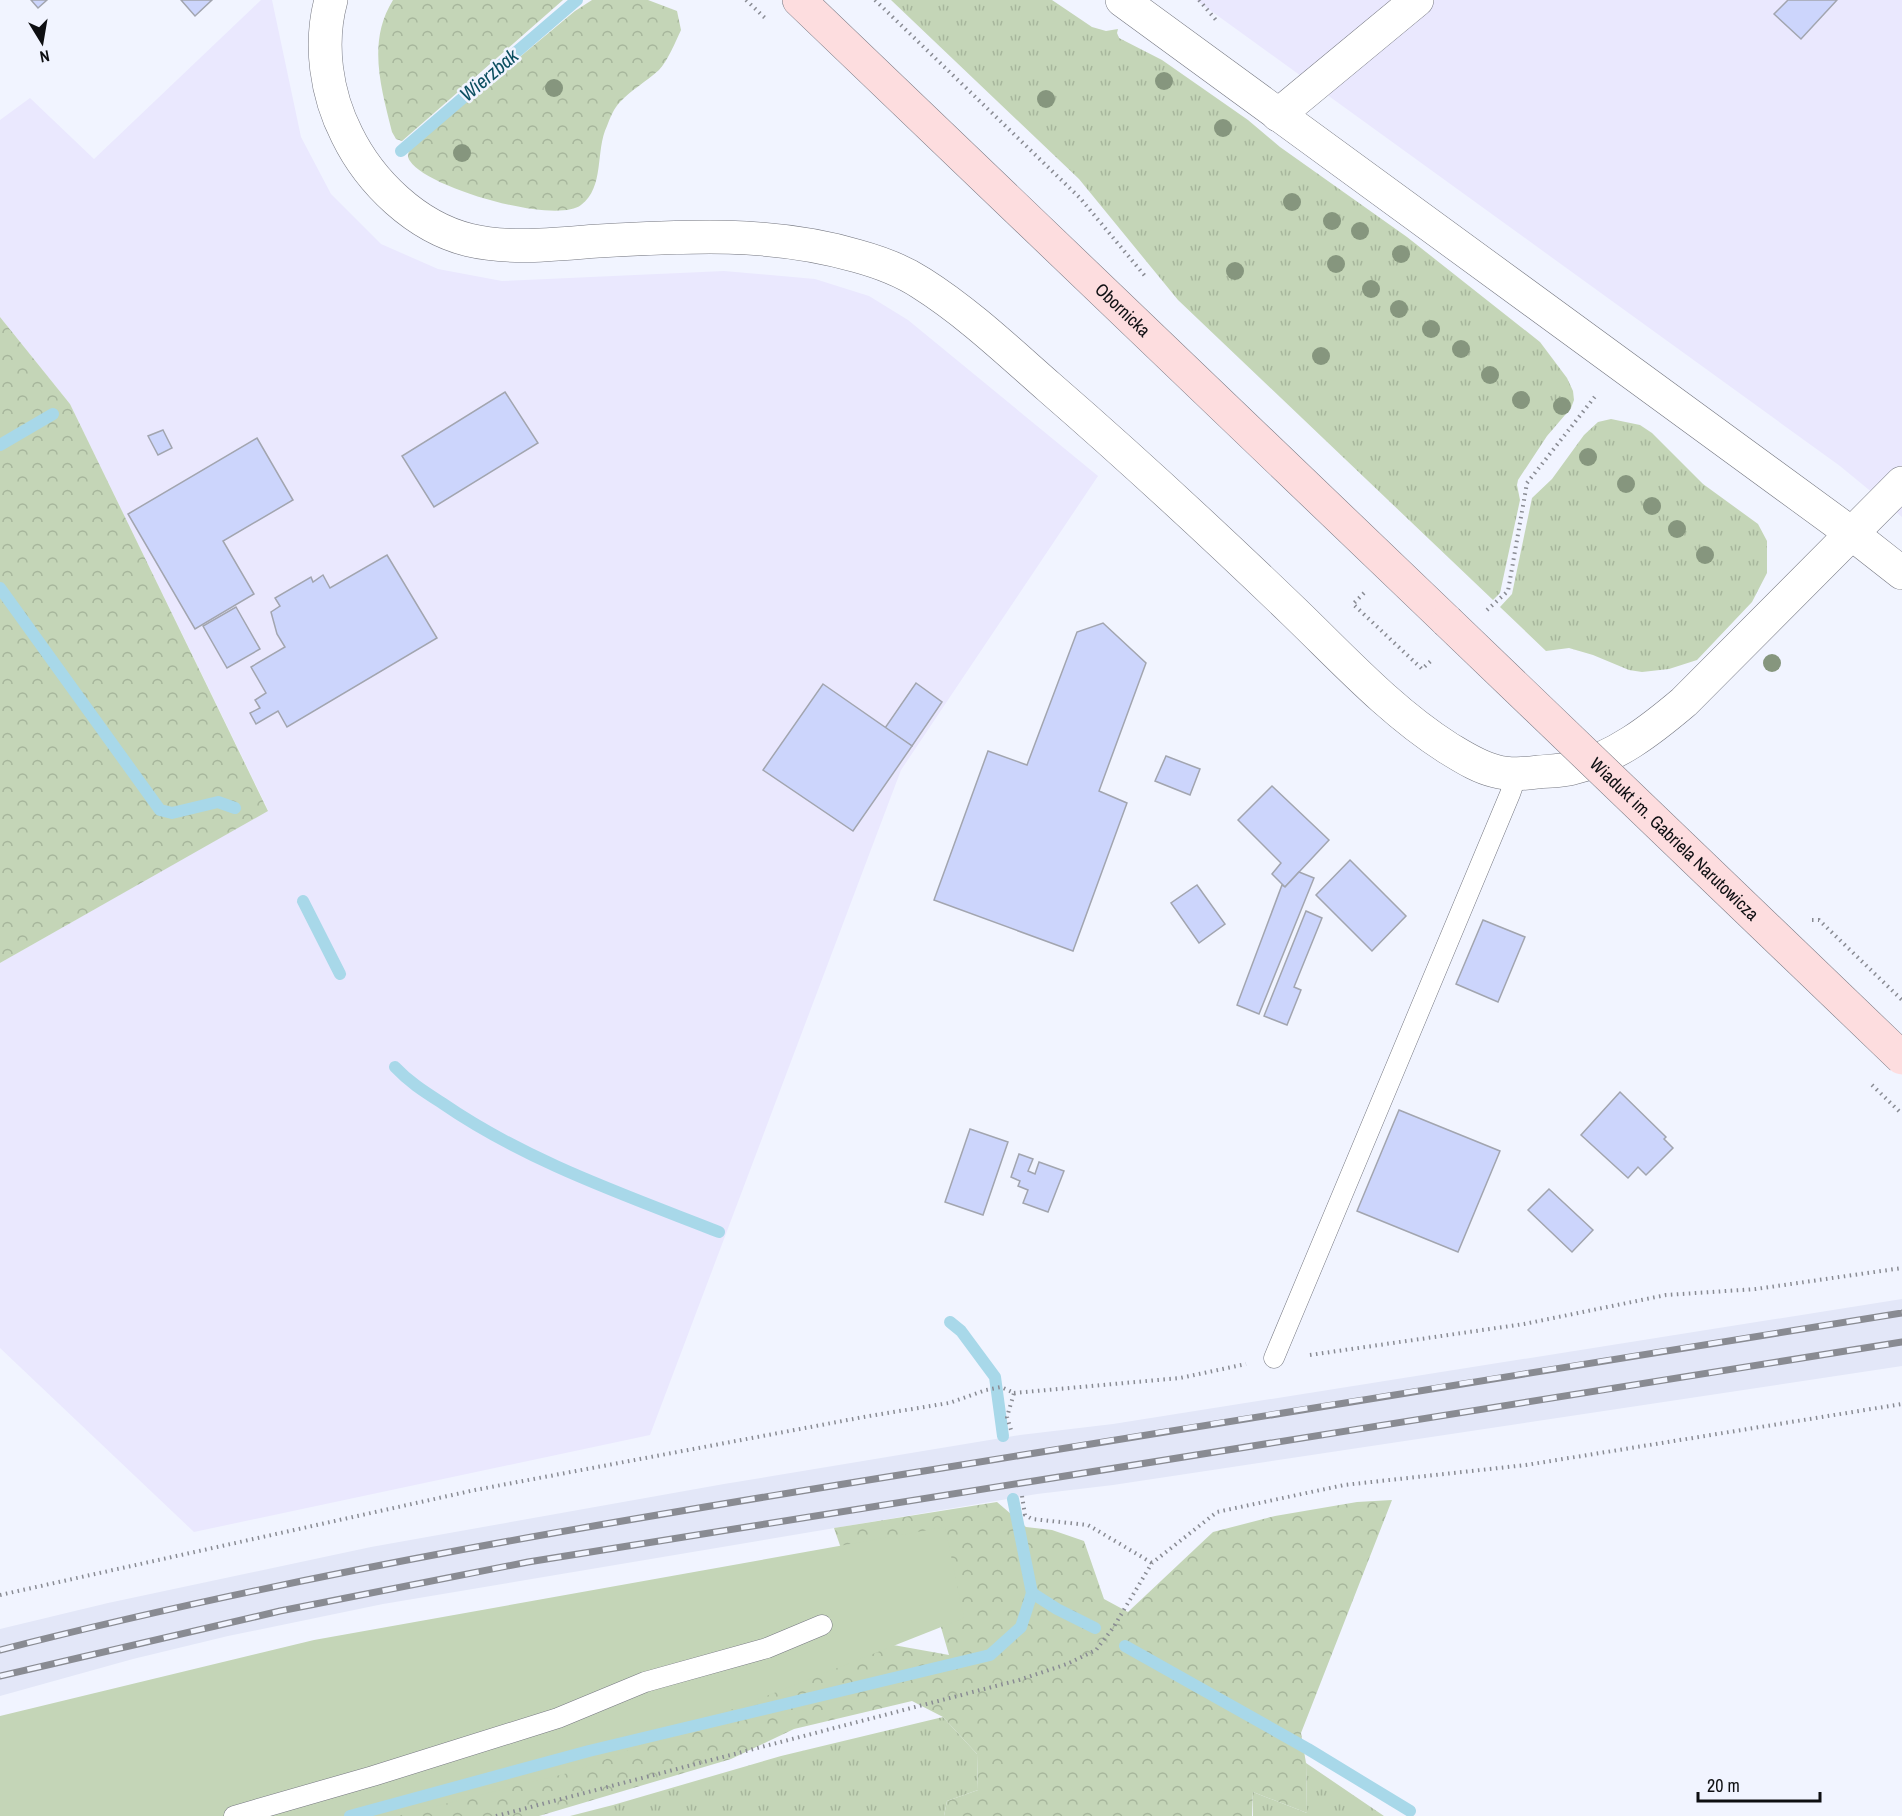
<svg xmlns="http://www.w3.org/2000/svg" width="1902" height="1816" font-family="'Archivo Narrow',sans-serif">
<defs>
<pattern id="grass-tufts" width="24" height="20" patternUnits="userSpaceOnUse" patternTransform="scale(1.5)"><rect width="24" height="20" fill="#c4d5b7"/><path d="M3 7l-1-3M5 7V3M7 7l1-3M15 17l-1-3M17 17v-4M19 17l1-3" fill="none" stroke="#a7b69c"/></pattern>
<pattern id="forest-crowns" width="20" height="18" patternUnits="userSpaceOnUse" patternTransform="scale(1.5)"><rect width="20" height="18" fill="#c4d5b7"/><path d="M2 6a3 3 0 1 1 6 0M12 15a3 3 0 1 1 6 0" fill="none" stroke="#a7b69c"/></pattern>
</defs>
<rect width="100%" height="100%" fill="#f1f4ff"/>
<!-- built -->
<path fill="#e3e7f8" d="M1902,1299V1366L1113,1485L1037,1494L383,1604L228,1636L133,1659L0,1696V1629L108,1603L371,1547L724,1484L1020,1435L1113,1424Z"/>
<!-- industrial -->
<g fill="#eae8fe">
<path d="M261,0H272L301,137L331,194L381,244L438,269L502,281L724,271L815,279L869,296L908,320L1098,476L901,770L650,1435L194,1532L0,1348V963L268,810L70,404L0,317V120L30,98L94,159Z"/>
<path d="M1196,0H1902V517L1840,466Z"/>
</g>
<!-- grass -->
<g fill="url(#grass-tufts)">
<path d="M891,0H1052L1092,27L1106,31L1118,29L1117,33L1119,38L1162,60L1248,120L1280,147L1407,237L1540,342L1567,378L1573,391L1574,400L1571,408L1547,436L1518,480L1517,485L1520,500L1500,593L1493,600L1178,300L1079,179Z"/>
<path d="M1611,419L1640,425L1652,433L1703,484L1758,524L1767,541V573L1752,602L1697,660L1669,669L1642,672L1629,670L1593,655L1569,648L1546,651L1500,607L1512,594L1532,498L1552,479L1584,435L1598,422Z"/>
<path d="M943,1717L977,1754L978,1790L947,1801L944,1816H570L613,1805L781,1756Z"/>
<path d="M1306,1763L1384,1816H1253V1792L1307,1813Z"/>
</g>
<!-- forest -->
<g fill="url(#forest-crowns)">
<path d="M393,0H563L402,141L396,139L392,132C381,87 367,42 393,0Z"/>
<path d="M592,0H648L677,11L681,30C676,41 667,62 659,70C647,81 631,90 620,102C614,108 610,118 607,126C595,151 605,187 581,205C555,225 427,188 410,161C407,157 408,153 410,148L575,11Z"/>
<path d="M0,317L70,404L268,811L0,963Z"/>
<path d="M1392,1500L1301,1733L1306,1763L1307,1813L1253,1792L1252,1816H944L947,1801L978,1790L977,1754L943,1717L912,1701L794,1729L731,1759L539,1816H278L871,1641L949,1655L923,1565L845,1560L834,1528L997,1502L1026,1527L1052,1530L1084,1541L1104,1599L1128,1612L1213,1532L1275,1516L1357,1502Z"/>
</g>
<!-- garden -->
<path fill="#c4d5b7" d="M945,1527L964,1618L576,1771L397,1816H0V1716L314,1640Z"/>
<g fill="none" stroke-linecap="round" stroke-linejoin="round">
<!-- stream -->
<g stroke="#a8d8e9" stroke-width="12">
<path d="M401,151L577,0"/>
<path d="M0,445L53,414"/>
<path d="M0,588L160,810L172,813L218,802L235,808"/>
<path d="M303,901L340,974"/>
<path d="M395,1067C409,1082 425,1092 442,1103C526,1161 625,1195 719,1232"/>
<path d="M950,1322L961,1331L995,1377L1003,1436"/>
<path d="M1013,1499L1032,1593L1057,1609L1095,1628"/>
<path d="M1125,1646L1308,1749L1410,1811"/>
<path d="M350,1816L589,1751L990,1655L1021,1627L1032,1593"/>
</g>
</g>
<!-- building -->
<g fill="#ccd5fc" stroke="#a2a5af" stroke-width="1.5">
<path d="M31,0H47L38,8Z"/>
<path d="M181,0H212L195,16Z"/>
<path d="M1788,0H1837L1801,39L1774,14Z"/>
<path d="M505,392L538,443L434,507L402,456Z"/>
<path d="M163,430L172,448L158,455L148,436Z"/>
<path d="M257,438L293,500L223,541L254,594L195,629L128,514Z"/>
<path d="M387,555L437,638L287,727L278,711L256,724L250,713L260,708L255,700L266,693L251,667L285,647L277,634L271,612L280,606L275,598L311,577L313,582L323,575L330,588Z"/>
<path d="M236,607L260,649L227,668L203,626Z"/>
<path d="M1103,623L1146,663L1099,791L1127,803L1073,951L934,900L988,751L1027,765L1077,632Z"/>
<path d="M916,683L942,702L912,746L885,728Z"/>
<path d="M823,684L912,746L853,831L763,770Z"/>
<path d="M1166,756L1200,769L1190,795L1155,781Z"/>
<path d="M1272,786L1329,840L1285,887L1272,874L1281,863L1238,820Z"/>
<path d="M1350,860L1406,916L1372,951L1316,895Z"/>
<path d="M1299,872L1314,878L1259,1014L1237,1005L1282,885L1285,887Z"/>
<path d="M1197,885L1225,924L1199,943L1171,903Z"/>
<path d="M1306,911L1322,918L1294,987L1301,990L1287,1025L1264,1016Z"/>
<path d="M1483,920L1525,937L1498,1002L1456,984Z"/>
<path d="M1620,1092L1666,1137L1664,1139L1673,1148L1646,1175L1638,1167L1628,1178L1581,1135Z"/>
<path d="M1399,1110L1500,1151L1458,1252L1357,1211Z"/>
<path d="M970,1129L1008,1142L983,1215L945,1202Z"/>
<path d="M1019,1154L1033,1159L1028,1171L1035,1174L1039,1162L1064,1171L1048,1212L1023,1203L1028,1190L1018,1186L1020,1181L1011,1177Z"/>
<path d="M1549,1189L1593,1230L1572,1252L1528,1210Z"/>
</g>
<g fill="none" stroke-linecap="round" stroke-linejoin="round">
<!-- service casing -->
<g stroke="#757780" stroke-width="21">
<g id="service">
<path d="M1274,1358L1510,794L1517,774"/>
<path d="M234,1816L373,1776L558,1718L645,1682L767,1648L822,1625"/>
</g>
</g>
<!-- minor casing -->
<g stroke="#757780" stroke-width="34">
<g id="minor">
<path d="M1278,115L1417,0"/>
<path d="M1851,533L1902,573"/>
</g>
</g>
<!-- tertiary casing -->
<g stroke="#757780" stroke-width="34">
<g id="tertiary">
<path d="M331,0C319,44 326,94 347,135C370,182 416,227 469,240C511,250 556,244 598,241C686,236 772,231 857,256C879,262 901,270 921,283C967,312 1008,351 1049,387C1132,459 1213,534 1292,610C1342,658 1390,711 1448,748C1463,757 1478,767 1495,771C1509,775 1524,774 1538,772C1549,771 1562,771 1573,768C1615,758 1651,730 1684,702L1902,483"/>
<path d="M1122,0L1851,533"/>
</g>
</g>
<!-- secondary casing -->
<g stroke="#757780" stroke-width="34">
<g id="secondary">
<path id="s1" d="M799,0L1447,621"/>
</g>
</g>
<!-- path -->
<g stroke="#898b93" stroke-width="4" stroke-dasharray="1.5 4.5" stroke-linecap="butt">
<path d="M746,0L765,18"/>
<path d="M875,0L1080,198L1145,276"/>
<path d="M1199,0L1216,20"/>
<path d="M1364,593L1353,604L1422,669L1433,659"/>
<path d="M1487,610L1508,591L1527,483L1597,394"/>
<path d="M1310,1355L1524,1324L1666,1295L1756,1289L1902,1268"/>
<path d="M1014,1393L1180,1378L1246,1364"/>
<path d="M1022,1496L1025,1515L1032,1519L1088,1525L1152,1563"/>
<path d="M0,1595L475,1490L869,1416L949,1403L986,1390L1001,1387L1014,1393L1007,1417L1012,1433"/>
<path d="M496,1816L1019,1680L1067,1664L1096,1650L1113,1628L1152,1563L1217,1512L1344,1485L1526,1465L1902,1404"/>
</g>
<!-- service -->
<use href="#service" stroke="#fff" stroke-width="20"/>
<!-- minor -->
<use href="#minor" stroke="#fff" stroke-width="33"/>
<!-- tertiary -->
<use href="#tertiary" stroke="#fff" stroke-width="33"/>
<!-- secondary -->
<use href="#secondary" stroke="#fddddf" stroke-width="33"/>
<!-- rail casing -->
<g stroke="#898b92" stroke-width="7">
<g id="rail">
<path d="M0,1650C305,1572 614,1521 924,1471C1250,1417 1576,1365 1902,1313"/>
<path d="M0,1676L280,1611L528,1562L1902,1342"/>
</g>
</g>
<!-- rail -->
<use href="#rail" stroke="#f1f4ff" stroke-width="4.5" stroke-dasharray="14" stroke-linecap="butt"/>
<!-- secondary-bridge casing -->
<g stroke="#757780" stroke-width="34" stroke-linecap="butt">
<g id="secondary-bridge">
<path id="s2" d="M1447,621L1902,1058"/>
</g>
</g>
<!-- path-bridge -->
<g stroke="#898b93" stroke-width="4" stroke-dasharray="1.5 4.5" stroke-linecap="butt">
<path d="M1812,920H1819L1902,1000"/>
<path d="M1872,1085L1902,1114"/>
</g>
<!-- secondary-bridge -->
<use href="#secondary-bridge" stroke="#fddddf" stroke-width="33"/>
</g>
<!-- trees -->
<g fill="#86967e">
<circle cx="1164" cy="81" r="9"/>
<circle cx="554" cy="88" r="9"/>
<circle cx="1046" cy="99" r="9"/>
<circle cx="1223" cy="128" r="9"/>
<circle cx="462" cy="153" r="9"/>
<circle cx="1292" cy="202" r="9"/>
<circle cx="1332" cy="221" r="9"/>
<circle cx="1360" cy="231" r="9"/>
<circle cx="1401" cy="254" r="9"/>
<circle cx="1336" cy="264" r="9"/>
<circle cx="1235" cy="271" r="9"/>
<circle cx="1371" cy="289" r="9"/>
<circle cx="1399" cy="309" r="9"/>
<circle cx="1431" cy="329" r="9"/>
<circle cx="1461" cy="349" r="9"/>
<circle cx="1321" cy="356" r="9"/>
<circle cx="1490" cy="375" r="9"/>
<circle cx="1521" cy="400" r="9"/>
<circle cx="1562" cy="406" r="9"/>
<circle cx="1588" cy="457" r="9"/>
<circle cx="1626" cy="484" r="9"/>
<circle cx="1652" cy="506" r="9"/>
<circle cx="1677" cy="529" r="9"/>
<circle cx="1705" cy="555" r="9"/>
<circle cx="1772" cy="663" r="9"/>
</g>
<g text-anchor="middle" stroke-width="5" stroke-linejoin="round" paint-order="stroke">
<!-- street labels -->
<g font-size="18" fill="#0e0f12" stroke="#f1f4ff">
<text dy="6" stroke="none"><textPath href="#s1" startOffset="448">Obornicka</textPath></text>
<text dy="6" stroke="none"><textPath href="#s2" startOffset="315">Wiadukt im. Gabriela Narutowicza</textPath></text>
</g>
<!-- water labels -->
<g font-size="20" font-style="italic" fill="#0c4f61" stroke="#f1f4ff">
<text transform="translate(489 75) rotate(-40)" y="7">Wierzbak</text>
</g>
</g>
<!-- north arrow -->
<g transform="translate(42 42) rotate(169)" stroke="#f1f4ff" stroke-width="4.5" paint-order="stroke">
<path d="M0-4.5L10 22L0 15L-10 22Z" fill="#0e0f12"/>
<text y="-9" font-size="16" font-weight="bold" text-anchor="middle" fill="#0e0f12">N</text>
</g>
<!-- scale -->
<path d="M1698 1792v9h122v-9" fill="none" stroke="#0e0f12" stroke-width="3"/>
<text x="1707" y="1792" font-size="18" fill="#0e0f12" stroke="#f1f4ff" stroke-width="4.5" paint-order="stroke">20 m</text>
</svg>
